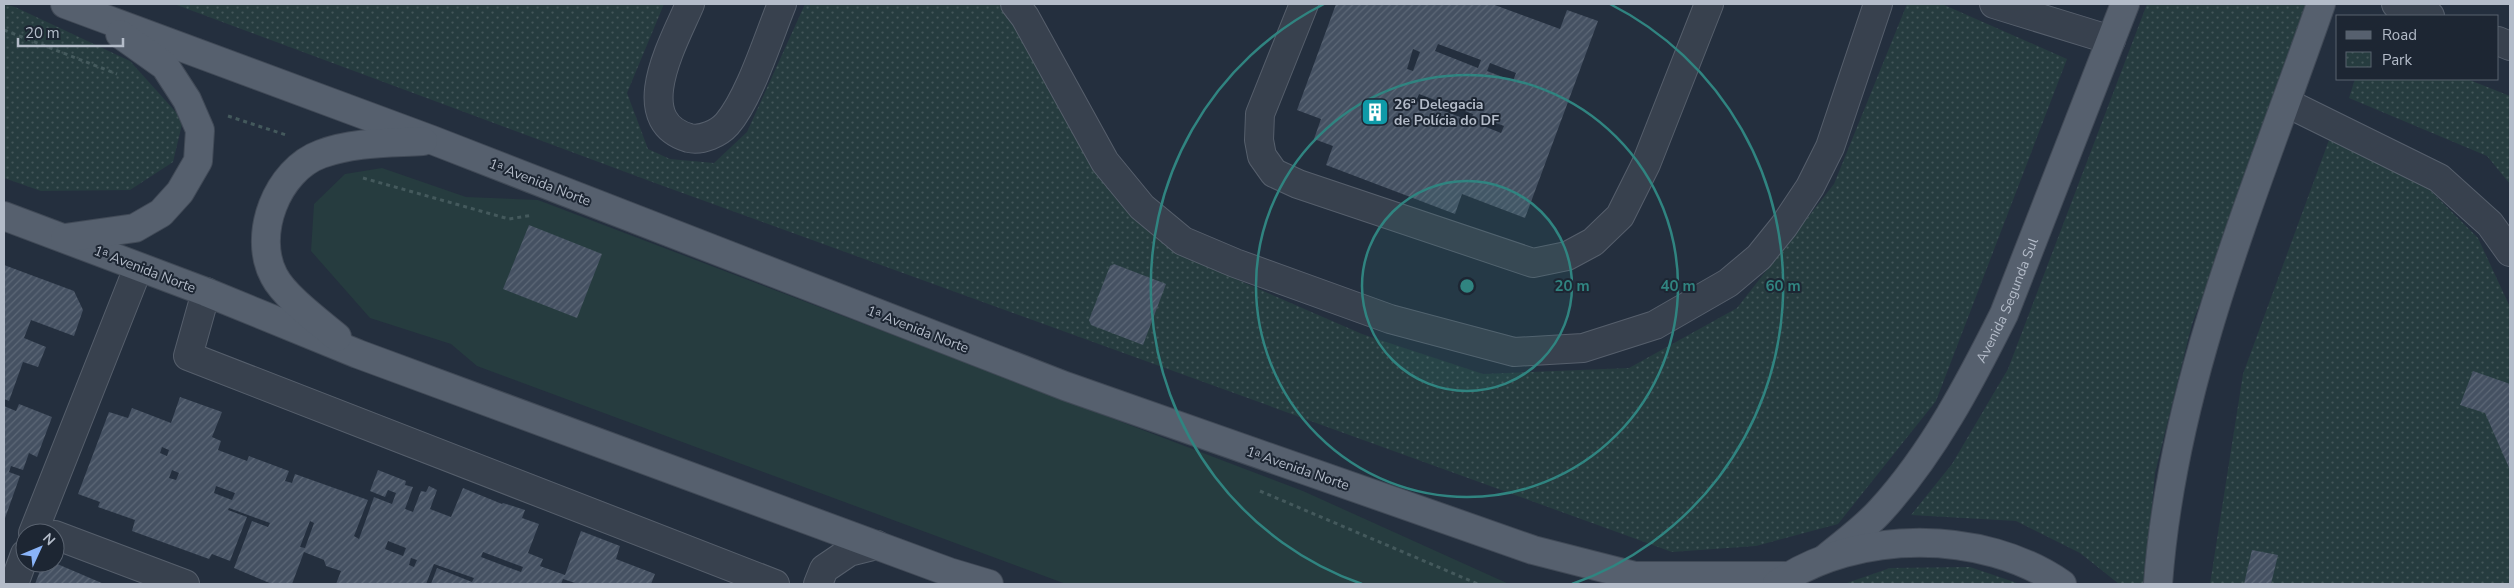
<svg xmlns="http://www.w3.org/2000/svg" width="2514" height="588" font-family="'Nunito Sans',sans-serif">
<defs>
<pattern id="park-dots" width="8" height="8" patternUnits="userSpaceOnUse" patternTransform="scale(1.25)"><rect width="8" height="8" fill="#263c3f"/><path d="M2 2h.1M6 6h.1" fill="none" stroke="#435659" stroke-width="1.8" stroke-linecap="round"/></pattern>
<pattern id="building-hatch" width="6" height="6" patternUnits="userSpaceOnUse" patternTransform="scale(1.25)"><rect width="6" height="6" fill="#455162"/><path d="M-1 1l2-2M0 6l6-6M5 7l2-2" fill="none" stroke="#5d6877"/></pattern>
</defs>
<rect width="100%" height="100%" fill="#242f3e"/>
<!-- grass -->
<path fill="#263c3f" d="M382,168L466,197L538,200L1303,491L1509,584H1066L477,366L451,344L370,318L311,251L314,204L345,174Z"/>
<!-- park -->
<g fill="url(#park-dots)">
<path d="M4,4L15,7L130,61L183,120L173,162L130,190L41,191L4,178Z"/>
<path d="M174,4H664L627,93L648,149L670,159L714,163L747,132L805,4H1001L1008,10L1116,191L1190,259L1362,334L1483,374L1629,368L1737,308L1834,184L1907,4H1942L2067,59L1936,401L1838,524L1756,546L1672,552L655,183Z"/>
<path d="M2147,4H2317L2192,324L2155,473L2145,584H2119L2080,553L2016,521L1911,515L1952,464L2008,369Z"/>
<path d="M2355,79H2467L2510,96V184L2487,156L2349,98Z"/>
<path d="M2329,140L2426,186L2478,238L2510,307V584H2210L2243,374Z"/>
<path d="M1970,567L2020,584H1844L1890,568Z"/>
</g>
<!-- building -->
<g fill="url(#building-hatch)" fill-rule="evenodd">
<path d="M1336,4H1492L1560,29L1567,10L1598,21L1525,218L1462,194L1455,214L1326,165L1333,146L1314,139L1321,119L1297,110ZM1438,44L1481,60L1478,68L1435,51ZM1413,49L1420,52L1413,71L1407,69ZM1490,63L1516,73L1513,81L1487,71ZM1419,94L1473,114L1471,121L1416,101ZM1488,120L1504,126L1501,133L1486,127Z"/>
<path d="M529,225L602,254L577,318L503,289Z"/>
<path d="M1114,264L1166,284L1143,345L1091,325L1089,320L1110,266Z"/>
<path d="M4,265L74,291L83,310L74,336L31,320L24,338L46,347L38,367L23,362L9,401L4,399Z"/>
<path d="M2473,371L2510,384V470L2485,413L2460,405Z"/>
<path d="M180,397L222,412L212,437L221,441L218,450L247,461L249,456L289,471L285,481L292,483L295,474L368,500L354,536L359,539L374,497L392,504L396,493L388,490L385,497L370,491L378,470L406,481L405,485L413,487L405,509L413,512L421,491L426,492L429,486L437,490L430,509L451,517L463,488L502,504L503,503L525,510L522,518L539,524L528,553L543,559L540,566L565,575L581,531L620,546L616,559L655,574L651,584H578L563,579L561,584H431L437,568L472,582L474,578L434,564L426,584H336L341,571L326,566L324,560L304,552L292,584H272L234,568L252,521L268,527L270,523L229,508L228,510L247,517L230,561L212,554L209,559L132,531L135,520L98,507L100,502L78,494L109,412L128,418L132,408L171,423ZM162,447L169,450L167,456L160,453ZM172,470L179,473L176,480L169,478ZM216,486L235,493L232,500L214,493ZM310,521L314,523L305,548L300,547ZM388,541L406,548L403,556L385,549ZM483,552L523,567L521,572L481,557ZM411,558L417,560L414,567L409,565Z"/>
<path d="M19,404L52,417L37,457L29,453L23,470L11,466L9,472L20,476L4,521V406L16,411Z"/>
<path d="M2252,550L2278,555L2271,584H2244Z"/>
<path d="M43,563H55L104,584H35Z"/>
</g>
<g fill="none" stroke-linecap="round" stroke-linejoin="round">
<!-- minor casing -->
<g stroke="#565f6c" stroke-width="30">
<g id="minor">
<path d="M690,4C675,40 628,120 689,138C702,141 719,133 727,124C750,97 768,38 782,4"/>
<path d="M1015,4L1025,17L1105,162L1142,207L1183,241L1235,263L1390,319L1514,352L1583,348L1655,325L1728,283L1759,257L1784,226L1810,187L1830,147L1878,4"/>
<path d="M1304,4L1260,114L1259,140L1262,156L1274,173L1298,184L1533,263L1567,256L1593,242L1620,216L1646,164L1709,4"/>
<path d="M1994,4L2111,40"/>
<path d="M2396,4L2430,16"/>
<path d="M2498,41L2510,46"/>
<path d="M2287,103L2439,178L2490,224L2510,252"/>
<path d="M206,292L188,356L775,584"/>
<path d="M33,533L138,268"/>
<path d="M55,535L185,584"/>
<path d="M14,584L25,554"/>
<path d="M818,584L824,569L849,552L877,545"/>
</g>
</g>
<!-- major casing -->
<g stroke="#414a57" stroke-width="30">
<g id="major">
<path d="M65,4L432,140L1065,386L1533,550L1635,576H1789"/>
<path d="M4,216L206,292L358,354L949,572L989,584"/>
<path d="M65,238L135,228L161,213L180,192L198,161L200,130L187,100L165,66L120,34"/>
<path d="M337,337C319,322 284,296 274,276C252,235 277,170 321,154C353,142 389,143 423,141"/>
<path id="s1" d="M1826,558C1844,543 1865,528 1881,510C1933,453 1970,382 2004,314L2125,4"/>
<path d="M1777,584C1856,529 1983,529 2062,584"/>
<path d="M2158,584C2173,381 2255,194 2321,4"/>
</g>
</g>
<!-- path -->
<g stroke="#44595c" stroke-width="3" stroke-dasharray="4 4" stroke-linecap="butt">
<path d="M4,30L117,74"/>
<path d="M228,116L286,135"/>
<path d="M363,178L509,219L533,215"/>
<path d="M1260,491L1478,584"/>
</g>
<!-- minor -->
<use href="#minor" stroke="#38414e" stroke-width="28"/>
<!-- major -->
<use href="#major" stroke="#56606e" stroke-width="28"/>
</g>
<!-- distance rings -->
<circle cx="1467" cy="286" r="105" fill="#308480" fill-opacity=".12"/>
<g fill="none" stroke="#308480" stroke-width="2.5">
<circle cx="1467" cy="286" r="105"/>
<circle cx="1467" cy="286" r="211"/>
<path d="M1362 584A316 316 0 0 1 1324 4M1610 4A316 316 0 0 1 1572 584"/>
</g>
<!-- icons -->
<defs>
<g id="building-square" transform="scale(1.4375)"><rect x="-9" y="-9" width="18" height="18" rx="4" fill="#0f9aa8" stroke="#1d2633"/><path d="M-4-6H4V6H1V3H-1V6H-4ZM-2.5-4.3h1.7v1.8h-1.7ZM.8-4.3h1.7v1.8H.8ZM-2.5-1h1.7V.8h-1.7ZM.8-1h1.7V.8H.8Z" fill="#fff"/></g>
</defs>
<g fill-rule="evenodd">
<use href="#building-square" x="1375" y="112"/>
</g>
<g text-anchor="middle" stroke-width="4" stroke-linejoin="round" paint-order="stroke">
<!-- poi labels -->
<g font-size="14" font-weight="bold" fill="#b4bcc9" stroke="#1d2633" text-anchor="start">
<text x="1394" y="109">26ª Delegacia<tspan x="1394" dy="16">de Polícia do DF</tspan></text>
</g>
<!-- street labels -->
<g font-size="14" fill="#b4bcc9" stroke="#1d2633">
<text transform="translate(540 182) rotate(21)" y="5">1ᵃ Avenida Norte</text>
<text transform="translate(145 269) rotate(21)" y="5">1ᵃ Avenida Norte</text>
<text dy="5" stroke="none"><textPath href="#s1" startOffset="319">Avenida Segunda Sul</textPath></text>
<text transform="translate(918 329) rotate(21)" y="5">1ᵃ Avenida Norte</text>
<text transform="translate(1298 468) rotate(19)" y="5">1ᵃ Avenida Norte</text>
</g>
</g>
<circle cx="1467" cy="286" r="8" fill="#308480" stroke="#1d2633" stroke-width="2.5"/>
<g font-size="15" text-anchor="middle" font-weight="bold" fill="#308480" stroke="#1d2633" stroke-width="4" stroke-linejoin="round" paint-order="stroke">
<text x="1572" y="291">20 m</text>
<text x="1678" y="291">40 m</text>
<text x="1783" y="291">60 m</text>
</g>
<!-- border -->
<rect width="2514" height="588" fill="none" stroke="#b4bcc9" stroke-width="10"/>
<!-- legend -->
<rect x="2336" y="15" width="162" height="65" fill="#1d2633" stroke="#59626f"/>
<rect x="2346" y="31" width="25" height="8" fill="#56606e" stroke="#59626f"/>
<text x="2382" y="40" font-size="15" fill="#b4bcc9">Road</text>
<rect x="2346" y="52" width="25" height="15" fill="url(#park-dots)" stroke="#59626f"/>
<text x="2382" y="65" font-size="15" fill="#b4bcc9">Park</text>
<!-- north arrow -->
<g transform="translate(40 548) rotate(46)"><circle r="24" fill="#1d2633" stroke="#59626f"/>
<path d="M0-4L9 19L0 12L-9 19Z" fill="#8ab4f8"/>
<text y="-8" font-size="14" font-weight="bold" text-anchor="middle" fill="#b4bcc9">N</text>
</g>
<!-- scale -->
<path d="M18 38v8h105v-8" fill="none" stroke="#b4bcc9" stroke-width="2.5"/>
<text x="25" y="38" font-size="15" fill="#b4bcc9" stroke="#1d2633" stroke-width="4" paint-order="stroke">20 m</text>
</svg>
